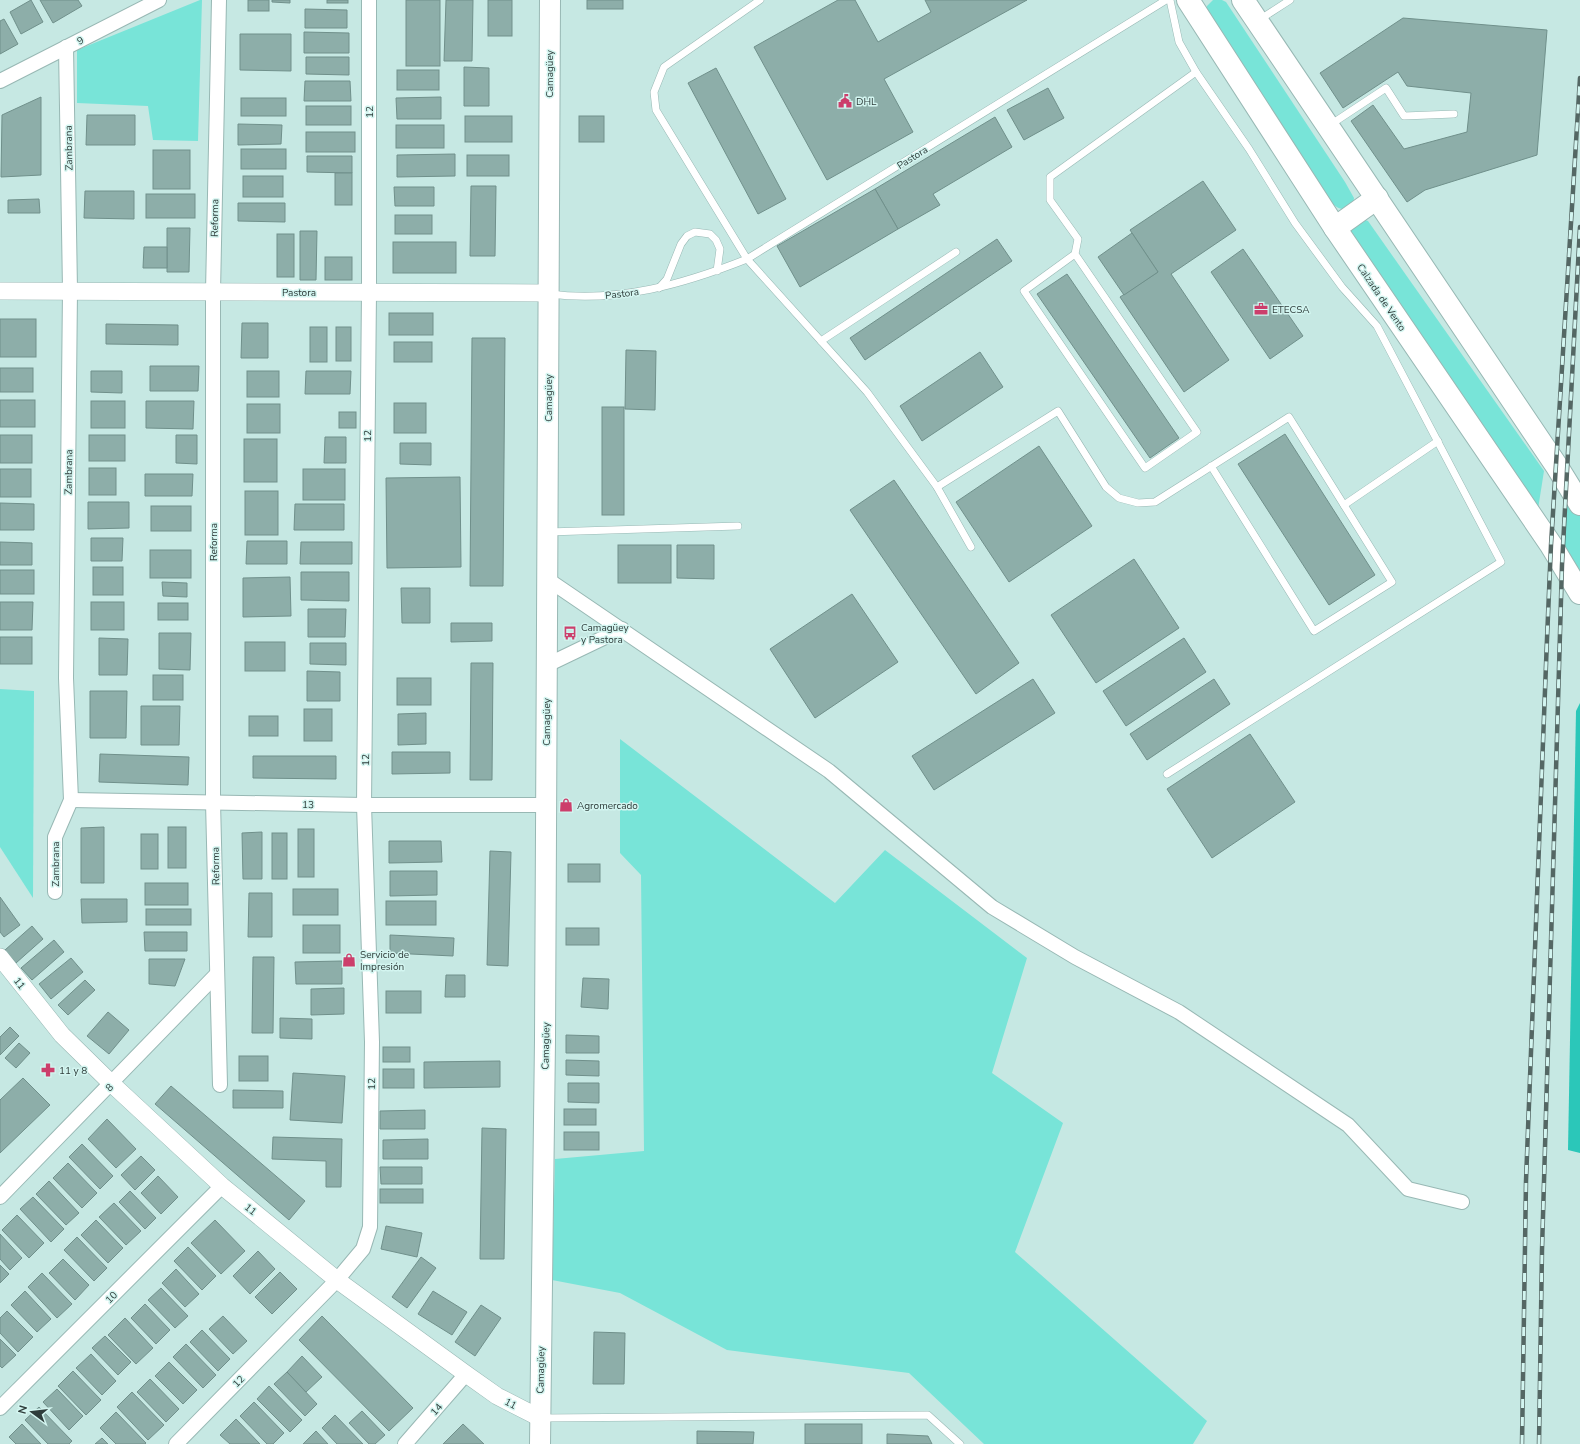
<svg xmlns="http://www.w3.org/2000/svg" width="1580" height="1444" font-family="'Nunito Sans',sans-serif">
<rect width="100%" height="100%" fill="#c6e8e3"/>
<!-- green -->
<g fill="#78e4d8">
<path d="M200,0H202L198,141L153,140L148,106L77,103V50Z"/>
<path d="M1213,0H1222L1226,2L1345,182L1354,198L1353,204C1344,210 1341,211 1333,204L1205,13L1207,6Z"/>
<path d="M1362,219L1368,221L1544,471L1538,509L1351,232V226Z"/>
<path d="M1566,483L1580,504V593L1562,565Z"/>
<path d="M0,689L34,691L33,898L0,847Z"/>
<path d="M620,739L835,903L885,850L1027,958L992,1073L1063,1123L1015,1252L1207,1421L1193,1444H984L909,1373L727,1350L620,1293L552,1280L555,1159L644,1151L641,875L620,853Z"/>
</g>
<!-- forest -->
<path fill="#2bc7b9" d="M1580,703V1153L1568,1150L1576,711Z"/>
<!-- building -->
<g fill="#8daea9" stroke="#70908b">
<path d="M31,0L43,22L21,34L10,12Z"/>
<path d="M40,0H78L82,6L53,23Z"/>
<rect x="248" y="0" width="21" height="11"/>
<path d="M272,0H290V3L272,2Z"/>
<rect x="327" y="0" width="21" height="3"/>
<rect x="406" y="0" width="34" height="66"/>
<path d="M446,0H473L472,61H444Z"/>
<rect x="488" y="0" width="24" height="36"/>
<rect x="587" y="0" width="36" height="9"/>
<path d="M838,0H855L878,42L931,12L925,0H1027L884,79L913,132L827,180L754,47Z"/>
<path d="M305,9L347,10V28H305Z"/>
<path d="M1403,18L1547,30L1537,155L1425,190L1407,202L1351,121L1373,105L1404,149L1467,132L1471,93L1407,86L1398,72L1343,108L1320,73Z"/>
<path d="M4,19L18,44L0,54V21Z"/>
<path d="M304,32L349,33V53H304Z"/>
<path d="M240,34H291V71L240,70Z"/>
<path d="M306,57H349V75L306,74Z"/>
<path d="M464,67L489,68V106H464Z"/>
<path d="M716,68L786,199L758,214L688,83Z"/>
<rect x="397" y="70" width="42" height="20"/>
<path d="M305,81H350L351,101H304Z"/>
<path d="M1048,88L1064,118L1024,140L1007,110Z"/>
<path d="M41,97V175L1,177L2,115Z"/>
<path d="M441,97V119H397L396,98Z"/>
<rect x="241" y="98" width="45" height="18"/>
<rect x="306" y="106" width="45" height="19"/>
<path d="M87,115H135V145H86Z"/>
<rect x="465" y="116" width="47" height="26"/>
<rect x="579" y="116" width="25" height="26"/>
<path d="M995,117L1012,147L933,194L940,205L898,229L875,189Z"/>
<path d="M238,124L282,125L281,144L238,145Z"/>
<rect x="396" y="125" width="48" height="23"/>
<rect x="306" y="132" width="49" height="20"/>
<rect x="241" y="149" width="45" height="20"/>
<rect x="153" y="150" width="37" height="39"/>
<path d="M455,154V176L397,177V155Z"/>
<rect x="467" y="155" width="42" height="21"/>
<path d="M307,156H352V173L307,172Z"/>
<rect x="335" y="173" width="17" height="32"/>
<rect x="243" y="176" width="40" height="21"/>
<path d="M1203,181L1236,230L1171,274L1229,360L1184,392L1120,297L1158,272L1130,230Z"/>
<path d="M471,186H496L495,256H470Z"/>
<path d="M394,187H434V206H395Z"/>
<path d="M875,189L898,229L800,287L777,246Z"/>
<path d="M85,191H134V219L84,218Z"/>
<rect x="146" y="194" width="49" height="24"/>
<path d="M39,199L40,213H8V200Z"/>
<path d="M238,203H285V222L238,221Z"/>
<rect x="395" y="215" width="37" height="19"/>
<path d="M167,228H190L189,272H167Z"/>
<path d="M300,231H317L316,280H300Z"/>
<path d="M1132,233L1158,272L1124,295L1098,257Z"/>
<rect x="277" y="234" width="17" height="43"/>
<path d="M997,239L1012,261L865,360L850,338Z"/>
<rect x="393" y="242" width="63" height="31"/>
<path d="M144,247H167V268H143Z"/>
<path d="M1243,249L1303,336L1270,359L1211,272Z"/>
<rect x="325" y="257" width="27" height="23"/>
<path d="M1067,274L1179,438L1150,458L1037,294Z"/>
<rect x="389" y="313" width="44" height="22"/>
<rect x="0" y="319" width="36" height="38"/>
<path d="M242,323H268V358H241Z"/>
<path d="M106,324L178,325V345L106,344Z"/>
<rect x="310" y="327" width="17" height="35"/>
<rect x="336" y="327" width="15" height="34"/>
<path d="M472,338H505L503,586H470Z"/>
<rect x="394" y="342" width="38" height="20"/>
<path d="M626,350L656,351L655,410L625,409Z"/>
<path d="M980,352L1003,387L922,441L900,406Z"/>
<path d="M150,366H199L198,391H150Z"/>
<rect x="0" y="368" width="33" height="24"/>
<path d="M91,371H122V393L91,392Z"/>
<rect x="247" y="371" width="32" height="26"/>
<path d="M306,371H351L350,394H305Z"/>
<rect x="0" y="400" width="35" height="27"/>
<rect x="91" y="401" width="34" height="27"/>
<path d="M146,401H194L193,429L146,428Z"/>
<rect x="394" y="403" width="32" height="30"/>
<rect x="247" y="404" width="33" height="29"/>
<rect x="602" y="407" width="22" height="108"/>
<rect x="339" y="412" width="17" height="16"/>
<path d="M1285,434L1375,575L1329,605L1238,464Z"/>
<rect x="0" y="435" width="32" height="28"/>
<rect x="89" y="435" width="36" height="26"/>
<path d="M176,435H197V464L176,463Z"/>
<path d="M325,437H346V463H324Z"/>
<rect x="244" y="439" width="33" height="43"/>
<path d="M400,443H431V465L400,464Z"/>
<path d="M1039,446L1092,526L1009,582L956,502Z"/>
<rect x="89" y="468" width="27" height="27"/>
<rect x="0" y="469" width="31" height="28"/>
<rect x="303" y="469" width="42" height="31"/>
<path d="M145,474H193L192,496H145Z"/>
<path d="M460,477L461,567L387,568L386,478Z"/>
<path d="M894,480L1019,663L976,694L850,510Z"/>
<rect x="245" y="491" width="33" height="44"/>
<path d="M88,502H129V528L88,529Z"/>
<path d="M0,503L34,504V530H0Z"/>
<path d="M295,504H344V530H294Z"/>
<rect x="151" y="506" width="40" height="25"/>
<path d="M91,538H123L122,561H91Z"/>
<path d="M247,541H287V564H246Z"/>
<path d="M0,542L32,543V565H0Z"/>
<path d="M301,542H352V564H300Z"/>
<rect x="618" y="545" width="53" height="38"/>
<path d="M677,545H714V579L677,578Z"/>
<rect x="150" y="550" width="41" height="28"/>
<path d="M1134,559L1179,628L1096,683L1051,615Z"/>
<rect x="93" y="567" width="30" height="28"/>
<rect x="0" y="570" width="34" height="24"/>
<path d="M301,572H349V601L301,600Z"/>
<path d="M290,577L291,616L243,617V578Z"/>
<path d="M162,582L187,583V597L163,596Z"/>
<path d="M401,588H430V623H402Z"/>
<path d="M852,594L898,662L815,718L770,649Z"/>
<path d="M0,602H33L32,630H0Z"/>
<rect x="91" y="602" width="33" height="28"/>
<rect x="158" y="603" width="30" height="17"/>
<path d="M308,609H346L345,637H308Z"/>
<path d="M451,623H492V641L451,642Z"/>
<path d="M159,633H191L190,670L159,669Z"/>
<rect x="0" y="637" width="32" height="27"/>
<path d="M99,638L128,639L127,675H99Z"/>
<path d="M1184,638L1206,672L1126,726L1103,691Z"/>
<rect x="245" y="642" width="40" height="29"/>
<path d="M310,643H346V665L310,664Z"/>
<path d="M471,663H493L492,780H470Z"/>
<path d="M307,671L340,672V701H307Z"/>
<rect x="153" y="675" width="30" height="25"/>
<rect x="397" y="678" width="34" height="27"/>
<path d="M1033,679L1055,713L934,790L912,756Z"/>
<path d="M1214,679L1230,704L1147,760L1130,734Z"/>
<path d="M90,691H127L126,738H90Z"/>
<path d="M141,706H180L179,745H141Z"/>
<rect x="304" y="709" width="28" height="32"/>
<path d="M426,713V744L398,745V714Z"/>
<rect x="249" y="716" width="29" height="20"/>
<path d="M1250,734L1295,802L1212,858L1167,789Z"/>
<path d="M392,752H450V773L392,774Z"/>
<path d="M100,754L189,757L188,785L99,782Z"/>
<path d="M253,756H336V779L253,778Z"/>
<path d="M104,827V883H81V828Z"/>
<rect x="168" y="827" width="18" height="41"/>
<rect x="298" y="829" width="16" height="48"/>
<path d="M262,832V879H243L242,833Z"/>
<rect x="272" y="833" width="15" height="46"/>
<rect x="141" y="834" width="17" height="35"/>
<path d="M389,841H441L442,862L389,863Z"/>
<path d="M490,851L511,852L508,966L487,965Z"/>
<rect x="568" y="864" width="32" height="18"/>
<path d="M390,871H437V895L390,896Z"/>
<rect x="145" y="883" width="43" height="22"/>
<rect x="293" y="889" width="45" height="26"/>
<path d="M249,893H272V937H248Z"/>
<path d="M0,897L20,925L4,937L0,932Z"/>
<path d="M81,899H127V922L82,923Z"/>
<rect x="386" y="901" width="50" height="24"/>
<rect x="146" y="909" width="45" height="16"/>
<rect x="303" y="925" width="37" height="28"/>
<path d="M32,926L43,939L16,963L5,950Z"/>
<rect x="566" y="928" width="33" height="17"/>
<path d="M144,932H187V951H145Z"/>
<path d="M390,935L454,938L453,956L390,953Z"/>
<path d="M54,940L64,952L32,980L21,968Z"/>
<path d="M253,957H274L273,1033H252Z"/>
<path d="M71,958L83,972L51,999L39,984Z"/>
<path d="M149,959H185L175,986L149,984Z"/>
<path d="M342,961V984H296L295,962Z"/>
<path d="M446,975H465V997H445Z"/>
<path d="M583,978L609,979L608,1009L581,1007Z"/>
<path d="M85,980L95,990L68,1015L58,1005Z"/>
<path d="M344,988V1014L311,1015V989Z"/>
<rect x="386" y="991" width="35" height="22"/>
<path d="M108,1012L129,1030L109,1054L87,1036Z"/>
<path d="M280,1018L312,1019V1039L280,1038Z"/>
<path d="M10,1027L19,1036L0,1055V1037Z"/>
<path d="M566,1035L599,1036V1053H566Z"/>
<path d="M19,1043L30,1053L16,1068L5,1058Z"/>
<rect x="383" y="1047" width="27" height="15"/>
<rect x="239" y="1056" width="29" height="25"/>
<path d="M566,1060L599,1061V1076L566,1075Z"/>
<path d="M500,1061V1087L424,1088V1062Z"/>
<rect x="383" y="1069" width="31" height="19"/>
<path d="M293,1073L345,1076L342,1123L290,1120Z"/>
<path d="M23,1078L50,1105L0,1153V1100Z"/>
<path d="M568,1083H599V1103L568,1102Z"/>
<path d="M171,1086L305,1201L289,1220L155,1104Z"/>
<path d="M233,1090L283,1091V1108H233Z"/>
<rect x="564" y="1109" width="32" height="16"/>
<path d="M425,1110V1129H380V1111Z"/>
<path d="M107,1119L136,1149L116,1168L88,1139Z"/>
<path d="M482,1128L506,1129L504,1259H480Z"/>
<rect x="564" y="1132" width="35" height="18"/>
<path d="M273,1137L342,1139L341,1187H326V1161L272,1159Z"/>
<path d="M428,1139V1159H383V1140Z"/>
<path d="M82,1144L113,1176L100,1189L69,1157Z"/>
<path d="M141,1156L155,1170L135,1190L121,1175Z"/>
<path d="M68,1163L97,1193L82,1208L53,1178Z"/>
<path d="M380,1167H422V1184H381Z"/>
<path d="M158,1176L178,1197L161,1214L141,1193Z"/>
<path d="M49,1181L79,1213L66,1225L36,1194Z"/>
<rect x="380" y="1189" width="43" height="14"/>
<path d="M130,1191L156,1218L145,1229L119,1202Z"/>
<path d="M33,1197L64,1229L51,1242L20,1209Z"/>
<path d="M114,1203L141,1231L126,1245L99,1217Z"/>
<path d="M17,1215L44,1243L29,1258L2,1230Z"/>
<path d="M96,1220L123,1248L108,1263L81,1235Z"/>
<path d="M215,1220L245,1251L221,1274L191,1243Z"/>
<path d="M386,1226L422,1233L417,1257L381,1249Z"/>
<path d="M0,1234L22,1258L10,1270L0,1259Z"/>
<path d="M77,1237L107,1268L94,1281L64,1250Z"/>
<path d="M188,1247L216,1276L202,1290L174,1261Z"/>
<path d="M258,1251L275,1269L250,1294L233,1276Z"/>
<path d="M421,1257L436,1268L407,1308L392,1297Z"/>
<path d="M63,1259L89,1285L75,1300L49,1273Z"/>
<path d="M0,1265L9,1274L0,1283Z"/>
<path d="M176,1269L199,1294L185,1307L162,1283Z"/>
<path d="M280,1272L297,1289L272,1314L255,1297Z"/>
<path d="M42,1273L72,1304L57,1318L28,1287Z"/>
<path d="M161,1288L188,1316L175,1328L148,1300Z"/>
<path d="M25,1291L51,1319L37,1332L11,1305Z"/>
<path d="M433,1291L467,1312L452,1335L418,1314Z"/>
<path d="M145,1304L170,1330L156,1344L131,1318Z"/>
<path d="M481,1305L501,1318L475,1356L455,1342Z"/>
<path d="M7,1311L33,1337L18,1352L0,1333V1318Z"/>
<path d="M223,1316L247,1341L233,1354L209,1329Z"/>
<path d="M322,1316L413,1408L389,1431L299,1340Z"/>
<path d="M125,1318L153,1348L136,1364L108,1335Z"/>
<path d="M202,1330L230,1359L218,1371L190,1342Z"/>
<path d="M594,1332L625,1333L624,1384H593Z"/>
<path d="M105,1336L131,1362L118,1375L92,1348Z"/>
<path d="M0,1339L16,1355L2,1368L0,1366Z"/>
<path d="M186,1344L216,1375L203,1388L173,1357Z"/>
<path d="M91,1354L116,1381L102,1395L76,1368Z"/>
<path d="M302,1356L322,1377L306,1392L287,1372Z"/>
<path d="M169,1362L197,1390L183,1404L155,1376Z"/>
<path d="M73,1371L101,1400L86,1415L58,1386Z"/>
<path d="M287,1372L317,1404L305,1416L274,1384Z"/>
<path d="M150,1379L179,1409L166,1422L137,1392Z"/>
<path d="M269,1386L302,1420L290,1432L257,1399Z"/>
<path d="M57,1389L83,1416L69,1430L43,1402Z"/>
<path d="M132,1392L164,1425L148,1440L117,1407Z"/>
<path d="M254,1402L284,1433L273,1444H267L240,1416Z"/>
<path d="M39,1407L72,1441L69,1444H48L25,1420Z"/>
<path d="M362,1411L385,1435L375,1444H369L349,1423Z"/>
<path d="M116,1412L146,1443L145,1444H116L100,1428Z"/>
<path d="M335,1415L363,1444H337L322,1428Z"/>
<path d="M236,1419L260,1444H230L220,1435Z"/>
<path d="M22,1424L41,1444H16L9,1437Z"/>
<path d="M463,1424L484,1444H443Z"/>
<rect x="805" y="1424" width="57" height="20"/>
<path d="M316,1431L328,1444H303Z"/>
<path d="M697,1431L754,1432L753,1444H697Z"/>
<path d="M887,1434L928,1436L932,1444H887Z"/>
<path d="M102,1438L108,1444H95Z"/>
</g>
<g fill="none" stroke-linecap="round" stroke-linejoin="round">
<!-- service casing -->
<g stroke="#98b8b4" stroke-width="8">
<g id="service">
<path d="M760,0L664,67L654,92L656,110L747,259L867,392L937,487L971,547"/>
<path d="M1259,20L1290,0"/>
<path d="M1330,125L1386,88L1404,116L1454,114"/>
<path d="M1075,254L1197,432L1145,468L1024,291L1075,254L1078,239L1050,200V177L1196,72"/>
<path d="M659,288L667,279L681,244L687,236L695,232L710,234L716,240L720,249L717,271"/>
<path d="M550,294C618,303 684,284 747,259L1166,0"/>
<path d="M821,341L956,252"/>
<path d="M937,487L1058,411L1106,487L1119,498L1138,503L1155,502L1289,417L1392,582L1314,631L1211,466"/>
<path d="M1344,505L1438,441"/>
<path d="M548,532L738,526"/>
<path d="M1167,774L1501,562L1377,326L1342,287L1295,223L1249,149L1196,72L1179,42L1170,0"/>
<path d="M542,1418L928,1415L960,1444"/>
</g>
</g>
<!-- minor casing -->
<g stroke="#98b8b4" stroke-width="16">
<g id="minor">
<path d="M219,0L213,292V802L220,1085"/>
<path d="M0,81L159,0"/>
<path d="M547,579L829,771L992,907L1075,957L1179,1012L1348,1125L1408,1189L1462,1202"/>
<path d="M547,665L622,629"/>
<path d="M71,800L364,805H546"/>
<path d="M55,892V837L71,800L66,678L70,290L66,47"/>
<path d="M0,1197L217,974"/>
<path d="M0,1408L222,1186"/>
<path d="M176,1444L337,1280L363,1249L370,1227L372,1042L364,805L369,292V0"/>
<path d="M405,1444L466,1374"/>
</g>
</g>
<!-- tertiary casing -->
<g stroke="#98b8b4" stroke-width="18">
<g id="tertiary">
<path d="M0,291L548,293"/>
<path d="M0,957L62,1035L112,1084L222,1186L337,1280L466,1374L497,1396L540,1418"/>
</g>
</g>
<!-- secondary casing -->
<g stroke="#98b8b4" stroke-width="22">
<path id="secondary" d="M540,1444L545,1040L550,0"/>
</g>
<!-- primary casing -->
<g stroke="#98b8b4" stroke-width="24">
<g id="primary">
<path d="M1188,0L1335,228L1551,545L1580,593"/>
<path d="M1243,0L1556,465L1580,504"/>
<path d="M1335,228L1377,198"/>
</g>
</g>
<!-- service -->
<use href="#service" stroke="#fff" stroke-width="7"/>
<!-- minor -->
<use href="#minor" stroke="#fff" stroke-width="14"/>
<!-- tertiary -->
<use href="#tertiary" stroke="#fff" stroke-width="17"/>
<!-- secondary -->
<use href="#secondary" stroke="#fff" stroke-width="20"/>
<!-- primary -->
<use href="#primary" stroke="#fff" stroke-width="22"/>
<!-- rail casing -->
<g stroke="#546764" stroke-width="4.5">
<g id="rail">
<path d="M1522,1444L1526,1181L1547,639L1551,545L1580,78"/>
<path d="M1539,1444L1542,1250L1562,565L1580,227"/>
</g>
</g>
<!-- rail -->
<use href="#rail" stroke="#d3f5f0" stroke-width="3" stroke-dasharray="9" stroke-linecap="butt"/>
</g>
<!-- icons -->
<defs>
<g id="civic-bare" transform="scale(1.08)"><path d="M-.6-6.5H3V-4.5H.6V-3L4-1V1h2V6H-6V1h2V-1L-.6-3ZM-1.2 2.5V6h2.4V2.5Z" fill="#cc3e6b" stroke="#d3f5f0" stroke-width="2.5" paint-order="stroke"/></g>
<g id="office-bare" transform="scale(1.08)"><path d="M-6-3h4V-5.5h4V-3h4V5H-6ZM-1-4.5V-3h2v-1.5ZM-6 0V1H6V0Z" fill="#cc3e6b" stroke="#d3f5f0" stroke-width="2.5" paint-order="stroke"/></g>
<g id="bus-bare" transform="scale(1.08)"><path d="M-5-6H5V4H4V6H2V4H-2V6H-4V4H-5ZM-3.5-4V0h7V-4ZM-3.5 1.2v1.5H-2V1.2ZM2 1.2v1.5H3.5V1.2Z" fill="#cc3e6b" stroke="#d3f5f0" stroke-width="2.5" paint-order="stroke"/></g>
<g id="shop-bare" transform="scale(1.08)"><path d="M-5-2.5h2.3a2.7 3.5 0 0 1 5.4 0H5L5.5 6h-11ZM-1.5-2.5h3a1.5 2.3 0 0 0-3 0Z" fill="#cc3e6b" stroke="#d3f5f0" stroke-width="2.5" paint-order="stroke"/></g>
<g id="pharmacy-bare" transform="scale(1.08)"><path d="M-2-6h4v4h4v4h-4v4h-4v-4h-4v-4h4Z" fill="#cc3e6b" stroke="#d3f5f0" stroke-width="2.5" paint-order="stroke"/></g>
</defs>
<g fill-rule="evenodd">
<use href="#civic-bare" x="845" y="101"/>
<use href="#office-bare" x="1261" y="309"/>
<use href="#bus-bare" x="570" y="633"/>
<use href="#shop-bare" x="566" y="805"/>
<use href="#shop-bare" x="349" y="960"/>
<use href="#pharmacy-bare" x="48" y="1070"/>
</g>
<g text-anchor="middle" stroke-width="3" stroke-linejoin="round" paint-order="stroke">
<!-- street labels -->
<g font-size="10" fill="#2f3d3b" stroke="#d3f5f0">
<text transform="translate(80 40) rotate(-27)" y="4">9</text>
<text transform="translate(549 74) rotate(-90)" y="4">Camagüey</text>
<text transform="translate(369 112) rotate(-90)" y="4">12</text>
<text transform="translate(68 148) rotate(-91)" y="4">Zambrana</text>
<text transform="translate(912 157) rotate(-32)" y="4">Pastora</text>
<text transform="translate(214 218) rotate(-89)" y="4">Reforma</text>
<text x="299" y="296">Pastora</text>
<text transform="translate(622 293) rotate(-7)" y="4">Pastora</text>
<text transform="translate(1382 297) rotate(56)" y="4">Calzada de Vento</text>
<text transform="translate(548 398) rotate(-90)" y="4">Camagüey</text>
<text transform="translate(367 436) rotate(-89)" y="4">12</text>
<text transform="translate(68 472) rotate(-89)" y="4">Zambrana</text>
<text transform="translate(213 542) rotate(-90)" y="4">Reforma</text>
<text transform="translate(546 722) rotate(-90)" y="4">Camagüey</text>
<text transform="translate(365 760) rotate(-89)" y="4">12</text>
<text transform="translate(308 804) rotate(1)" y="4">13</text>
<text transform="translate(55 864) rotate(-90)" y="4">Zambrana</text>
<text transform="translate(215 866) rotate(-91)" y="4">Reforma</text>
<text transform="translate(20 983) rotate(52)" y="4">11</text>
<text transform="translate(545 1046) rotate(-89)" y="4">Camagüey</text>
<text transform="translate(371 1084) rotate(-89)" y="4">12</text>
<text transform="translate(109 1087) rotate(-46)" y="4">8</text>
<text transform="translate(251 1209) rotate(39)" y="4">11</text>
<text transform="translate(111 1297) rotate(-45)" y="4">10</text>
<text transform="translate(540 1370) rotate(-89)" y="4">Camagüey</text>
<text transform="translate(238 1381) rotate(-46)" y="4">12</text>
<text transform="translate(511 1403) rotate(28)" y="4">11</text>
<text transform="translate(436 1409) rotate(-49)" y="4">14</text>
</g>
<!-- poi labels -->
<g font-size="10" fill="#2f3d3b" stroke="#d3f5f0" text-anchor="start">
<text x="856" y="105">DHL</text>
<text x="1272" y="313">ETECSA</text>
<text x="581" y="631">Camagüey<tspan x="581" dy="12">y Pastora</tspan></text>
<text x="577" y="809">Agromercado</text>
<text x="360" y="958">Servicio de<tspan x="360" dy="12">Impresión</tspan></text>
<text x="59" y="1074">11 y 8</text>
</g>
</g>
<!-- north arrow -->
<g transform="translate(32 1412) rotate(285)" stroke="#d3f5f0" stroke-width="3" paint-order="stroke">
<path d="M0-3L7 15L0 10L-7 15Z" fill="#2f3d3b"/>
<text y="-6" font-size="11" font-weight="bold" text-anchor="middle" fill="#2f3d3b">N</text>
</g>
</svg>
